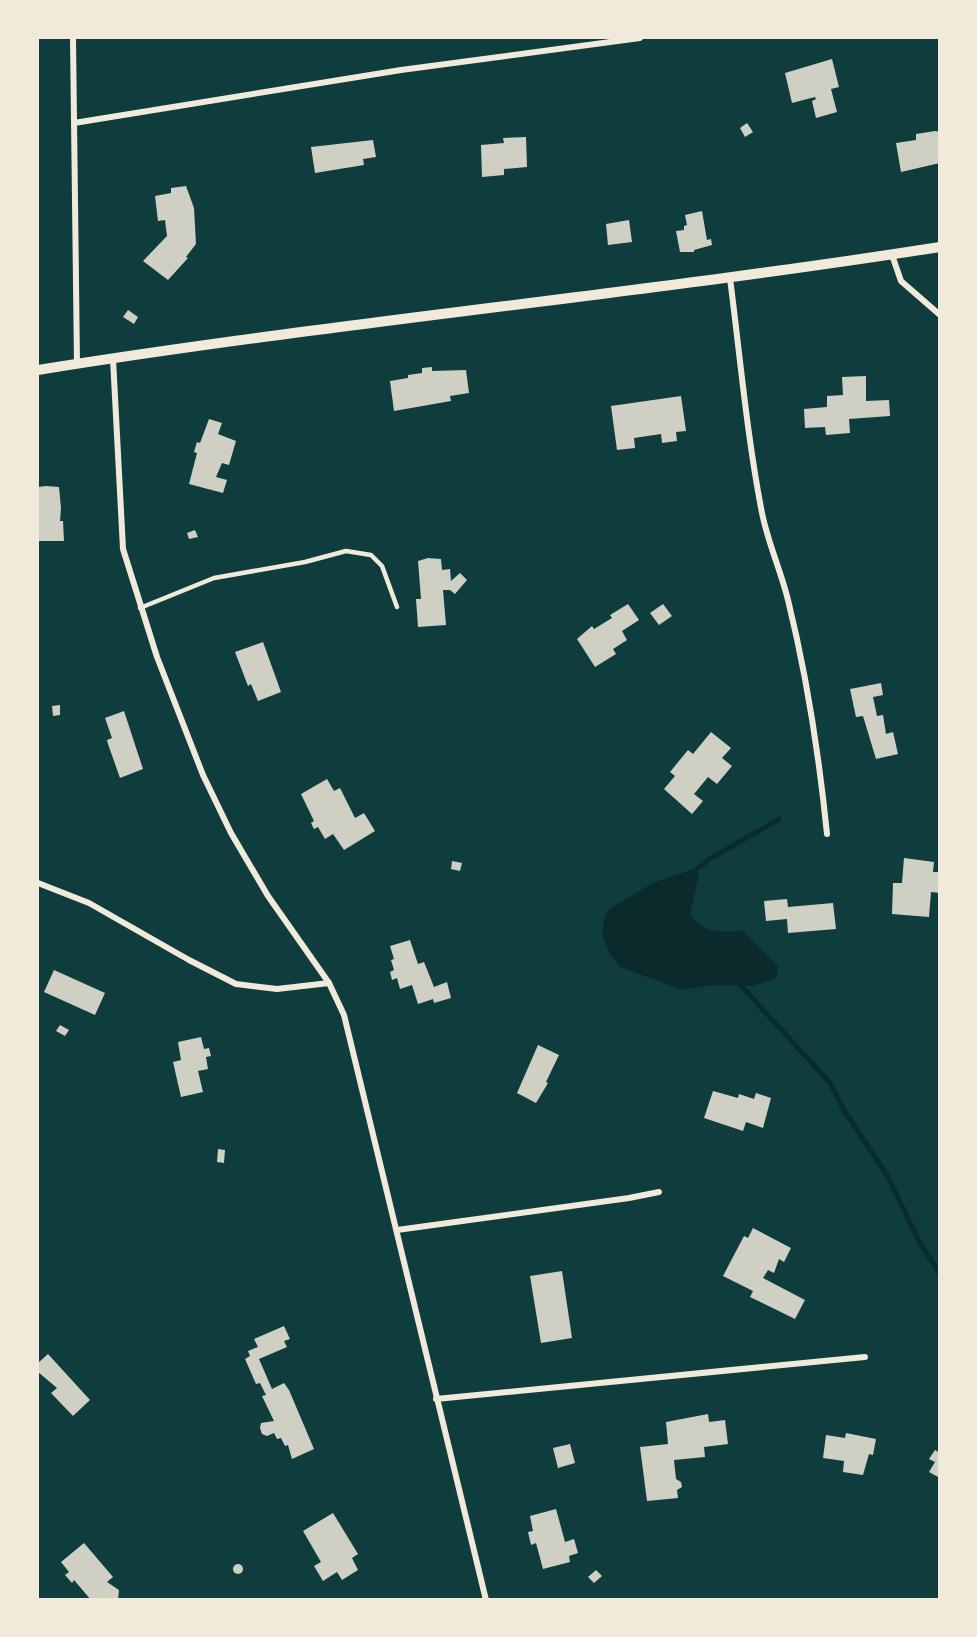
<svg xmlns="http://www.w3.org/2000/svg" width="977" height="1637" font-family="Cabin,sans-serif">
<rect width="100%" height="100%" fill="#0f3d3e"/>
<!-- water -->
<path fill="#0a2a2b" d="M691,870L699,874L690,914C702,934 722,932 743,931L778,967L776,978L753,986L713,985L683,990L620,967L609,953L602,934L605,915L611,908L653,883Z"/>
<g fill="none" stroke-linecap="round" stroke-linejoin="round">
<!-- stream -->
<g stroke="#0a2a2b" stroke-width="5">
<path d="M689,875L710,859L779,819"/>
<path d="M736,980L830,1083L844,1110L887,1175L920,1243L940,1274"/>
</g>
</g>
<!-- building -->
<g fill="#cfcfc3">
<path d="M832,59L839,87L831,89L837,112L816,118L812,101L816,99L815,97L792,103L785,73Z"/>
<path d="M747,123L753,132L745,137L740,128Z"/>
<path d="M935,131L940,132V163L901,172L896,143L916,140V134Z"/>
<path d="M526,137L527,167L504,169V175L482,177L481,145L504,143L503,138Z"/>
<path d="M373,140L376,157L363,159L364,165L315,173L311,147Z"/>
<path d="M186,186L194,208L196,244L186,257L188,258L168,280L143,261L167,236L165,220L158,221L155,196L171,193V188Z"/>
<path d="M702,211L707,240L711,239L712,245L694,250V252H680L676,231L684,230V226L687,225L685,215Z"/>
<path d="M629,220L632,242L608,245L606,224Z"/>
<path d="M128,310L138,317L134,324L123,317Z"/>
<path d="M432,367V371L466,370L469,393L450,396L451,401L394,411L390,381L408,378V375L422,373V368Z"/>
<path d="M866,376V401L889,400L890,416L849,419L850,433L826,435L825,427L805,428L804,409L827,407V396L843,395L842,377Z"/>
<path d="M681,396L686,431L676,432L677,441L662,443L661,434L634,438L635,448L617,450L611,406Z"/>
<path d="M209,419L222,423L218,434L236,441L229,465L222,463L216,477L227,480L223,493L189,484L197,453L194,452L197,442L200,443Z"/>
<path d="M46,486L59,487L61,508L60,521H63L64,541H38V487Z"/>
<path d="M195,530L198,537L189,539L187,533Z"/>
<path d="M428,558L441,559L442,570L450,569L451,581L460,573L467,580L455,594L450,590H443L446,625L418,627L416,599H421L418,561Z"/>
<path d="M628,604L639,620L622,631L627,640L613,649L616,654L595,667L577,639L592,626L594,629L612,618L610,615Z"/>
<path d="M663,604L672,616L659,625L650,613Z"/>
<path d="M263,642L281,692L258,701L251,684L248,686L235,652Z"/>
<path d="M881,683L883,695L873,697L877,716L883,715L886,734L893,732L898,754L876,759L863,716L856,717L850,689Z"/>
<path d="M60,705V715L53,716L52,706Z"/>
<path d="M124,711L143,769L120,778L108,744L107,740L112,738L105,718Z"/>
<path d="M711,732L731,748L722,758L732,766L717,784L708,777L694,794L703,801L692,814L664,789L675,776L670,772L688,750L693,754Z"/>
<path d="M327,779L334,791L340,788L355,818L364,813L375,831L344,850L333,834L325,839L318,827L314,829L311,823L314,821L301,794Z"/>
<path d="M904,858L934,862L933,872H940V893L931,892L929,917L892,914L893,883H902Z"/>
<path d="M452,861L462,863L460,871L451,869Z"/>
<path d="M787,899L788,907L833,903L836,929L788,933L787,919L766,921L764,901Z"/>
<path d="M410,940L418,964L424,962L434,987L447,982L451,998L434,1003L433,999L418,1004L412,985L400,989L397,978L392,980L390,972L394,970L391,960L394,959L390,946Z"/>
<path d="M54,970L105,993L95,1015L44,992Z"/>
<path d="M60,1025L69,1030L65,1036L56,1031Z"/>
<path d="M201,1037L204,1049L209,1048L211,1056L206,1057L208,1069L198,1071L203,1092L181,1097L173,1062L181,1060L178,1042Z"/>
<path d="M538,1045L559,1055L546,1082L548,1083L536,1103L517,1093Z"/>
<path d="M713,1091L738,1098L739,1094L754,1099L756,1093L771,1098L763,1128L746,1122L743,1131L704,1118Z"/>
<path d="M218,1149L225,1150L224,1163L217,1162Z"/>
<path d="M753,1228L791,1248L784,1262L779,1259L774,1273L768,1270L763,1278L805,1300L795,1319L750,1297L753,1291L723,1276L744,1236L748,1238Z"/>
<path d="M562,1271L572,1338L541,1343L530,1276Z"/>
<path d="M284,1326L290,1339L284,1341L287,1347L259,1359L272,1389L284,1383L289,1390L314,1449L292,1459L288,1445L285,1446L281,1438L277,1439L274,1433L267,1436L262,1434L260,1428L261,1423L274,1421L262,1396L266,1395L260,1383L256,1384L245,1359L250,1356L248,1351L258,1347L254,1339Z"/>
<path d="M48,1354L90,1400L73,1416L51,1393L57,1388L38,1372V1363Z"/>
<path d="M708,1414L709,1422L725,1420L728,1444L704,1447L705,1457L674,1460L676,1479L681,1482L682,1487L677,1490L678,1498L647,1501L640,1447L668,1444L666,1422Z"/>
<path d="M846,1433L876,1439L873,1455L869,1454L863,1475L843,1472L844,1461L823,1458L826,1435L845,1438Z"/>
<path d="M570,1444L575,1463L558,1468L553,1448Z"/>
<path d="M935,1450L940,1453V1478L929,1472L935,1462L929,1459Z"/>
<path d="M556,1509L565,1542L574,1539L578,1553L569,1556L570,1562L543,1569L536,1543L531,1545L528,1532L533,1531L530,1516Z"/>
<path d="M333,1513L358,1554L352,1558L358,1570L342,1580L337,1572L323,1581L314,1566L321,1562L303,1531Z"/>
<path d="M84,1543L113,1577L107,1582L119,1590L118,1600H91L74,1580L72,1583L65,1575L69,1572L61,1562Z"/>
<circle cx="238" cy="1569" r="5"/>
<path d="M596,1570L602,1576L594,1583L588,1577Z"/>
</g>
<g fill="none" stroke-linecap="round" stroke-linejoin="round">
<!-- service -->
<path stroke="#f1e9da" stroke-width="4.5" d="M140,608L214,578L305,562L346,551L371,555L382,566L397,607"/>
<!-- minor -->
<g stroke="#f1e9da" stroke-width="6">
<path d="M73,38L77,364"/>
<path d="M74,123L401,70L640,38"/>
<path d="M892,255L901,281L940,315"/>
<path d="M730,278C740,356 747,436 762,513C768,543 781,571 788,600C807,677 819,755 827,834"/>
<path d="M113,359L123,549L157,657L203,775L231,833L268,896L329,983L344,1015L486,1600"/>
<path d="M38,883L89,903L189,960L236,984L277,989L329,983"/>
<path d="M397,1230L629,1198L659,1192"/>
<path d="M436,1399L865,1357"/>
</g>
<!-- tertiary -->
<path stroke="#f1e9da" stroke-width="10" d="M38,370C337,322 640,294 940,247"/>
</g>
<!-- border -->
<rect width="977" height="1637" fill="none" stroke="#f1e9da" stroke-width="78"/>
</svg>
